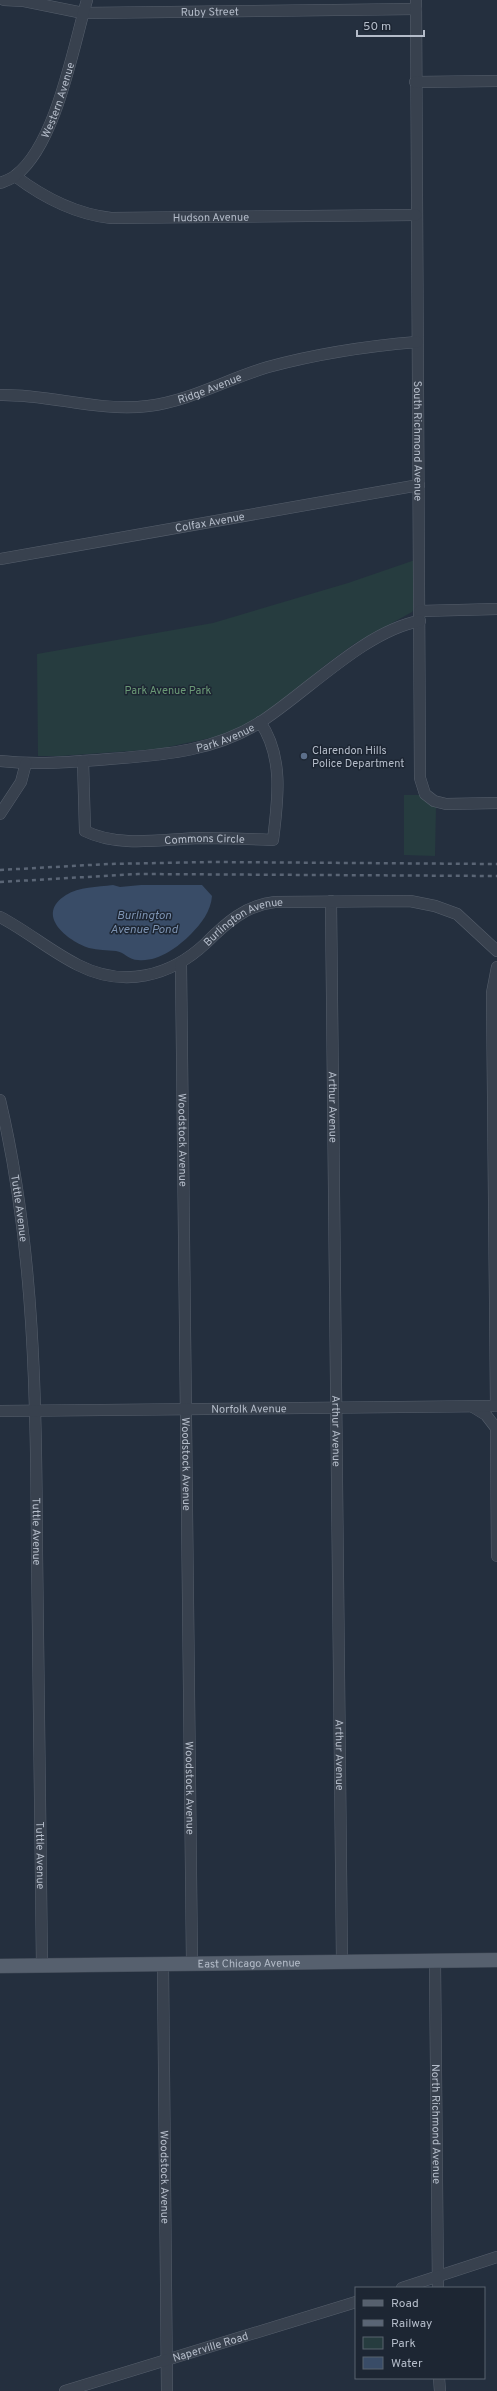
<svg xmlns="http://www.w3.org/2000/svg" width="497" height="2391" font-family="Overpass,sans-serif">
<rect width="100%" height="100%" fill="#242f3e"/>
<!-- green -->
<g fill="#263c3f">
<path d="M415,560V608L412,612L354,644L324,666L277,707L240,728L220,736L158,749L60,756H38L37,654L213,623L348,583Z"/>
<path d="M404,795H420L427,803L436,807L435,856L404,855Z"/>
</g>
<!-- water -->
<path fill="#394c67" d="M113,885L120,887L141,885H202L212,896C211,911 201,924 191,934C177,948 158,962 138,960C129,960 124,952 116,951C107,950 98,950 89,948C68,941 34,915 66,895C79,887 97,887 113,885Z"/>
<g fill="none" stroke-linecap="round" stroke-linejoin="round">
<!-- minor casing -->
<g stroke="#565f6c" stroke-width="12">
<g id="minor">
<path id="s1" d="M4,0L24,1L83,13L416,9"/>
<path id="s2" d="M416,0L420,778L425,794L434,801L446,804L497,803"/>
<path d="M415,82L497,81"/>
<path id="s3" d="M15,176C44,198 75,214 111,218L416,215"/>
<path id="s4" d="M0,183C5,181 12,179 16,175C56,144 73,48 87,0"/>
<path id="s5" d="M0,395C50,394 98,412 148,406C190,401 227,379 268,367C316,354 368,346 417,342"/>
<path id="s6" d="M0,559L419,485"/>
<path d="M420,611L497,609"/>
<path id="s7" d="M0,761C37,765 72,762 109,759C164,755 218,751 265,719C310,689 367,630 420,621"/>
<path id="s8" d="M83,761L85,831C119,848 163,839 200,838C224,838 249,839 273,840C278,800 284,756 260,722"/>
<path d="M0,814L21,782L26,763"/>
<path id="s9" d="M331,901L342,1962"/>
<path id="s10" d="M0,917C27,931 50,951 78,965C123,988 170,977 206,943C226,923 246,905 275,902L410,901L435,906L457,914L497,951"/>
<path id="s11" d="M181,964L192,1963"/>
<path id="s12" d="M0,1100C35,1248 36,1400 37,1551C39,1689 40,1827 42,1965"/>
<path d="M496,1406L492,993L497,967"/>
<path d="M473,1407L486,1415L496,1428L497,1556"/>
<path id="s13" d="M0,1411L497,1406"/>
<path id="s14" d="M435,1961L438,2288"/>
<path id="s15" d="M163,1964L167,2391"/>
<path d="M402,2288L497,2257"/>
<path d="M439,2378L440,2391"/>
<path id="s16" d="M65,2391L356,2302"/>
</g>
</g>
<!-- major casing -->
<g stroke="#414a57" stroke-width="15">
<g id="major">
<path id="s17" d="M0,1966L497,1960"/>
</g>
</g>
<!-- minor -->
<use href="#minor" stroke="#38414e" stroke-width="11"/>
<!-- major -->
<use href="#major" stroke="#56606e" stroke-width="14"/>
<!-- rail -->
<g stroke="#5a6575" stroke-width="2.5" stroke-dasharray="4 4" stroke-linecap="butt">
<path d="M0,870L108,864L211,862L497,864"/>
<path d="M0,882L138,874L497,876"/>
</g>
</g>
<!-- markers -->
<circle fill="#5c6f8a" stroke="#1d2633" stroke-width="1.5" cx="304" cy="756" r="4"/>
<g text-anchor="middle" stroke-width="3" stroke-linejoin="round" paint-order="stroke">
<!-- street labels -->
<g font-size="11" fill="#b4bcc9" stroke="#1d2633">
<text dy="4" stroke="none"><textPath href="#s1" startOffset="207">Ruby Street</textPath></text>
<text dy="4" stroke="none"><textPath href="#s4" startOffset="105">Western Avenue</textPath></text>
<text dy="4" stroke="none"><textPath href="#s3" startOffset="206">Hudson Avenue</textPath></text>
<text dy="4" stroke="none"><textPath href="#s5" startOffset="213">Ridge Avenue</textPath></text>
<text dy="4" stroke="none"><textPath href="#s2" startOffset="441">South Richmond Avenue</textPath></text>
<text dy="4" stroke="none"><textPath href="#s6" startOffset="213">Colfax Avenue</textPath></text>
<text dy="4" stroke="none"><textPath href="#s7" startOffset="228">Park Avenue</textPath></text>
<text dy="4" stroke="none"><textPath href="#s8" startOffset="191">Commons Circle</textPath></text>
<text dy="4" stroke="none"><textPath href="#s10" startOffset="275">Burlington Avenue</textPath></text>
<text dy="4" stroke="none"><textPath href="#s9" startOffset="206">Arthur Avenue</textPath></text>
<text dy="4" stroke="none"><textPath href="#s11" startOffset="176">Woodstock Avenue</textPath></text>
<text dy="4" stroke="none"><textPath href="#s12" startOffset="110">Tuttle Avenue</textPath></text>
<text dy="4" stroke="none"><textPath href="#s13" startOffset="249">Norfolk Avenue</textPath></text>
<text dy="4" stroke="none"><textPath href="#s9" startOffset="530">Arthur Avenue</textPath></text>
<text dy="4" stroke="none"><textPath href="#s11" startOffset="500">Woodstock Avenue</textPath></text>
<text dy="4" stroke="none"><textPath href="#s12" startOffset="434">Tuttle Avenue</textPath></text>
<text dy="4" stroke="none"><textPath href="#s9" startOffset="854">Arthur Avenue</textPath></text>
<text dy="4" stroke="none"><textPath href="#s11" startOffset="824">Woodstock Avenue</textPath></text>
<text dy="4" stroke="none"><textPath href="#s12" startOffset="758">Tuttle Avenue</textPath></text>
<text dy="4" stroke="none"><textPath href="#s17" startOffset="249">East Chicago Avenue</textPath></text>
<text dy="4" stroke="none"><textPath href="#s14" startOffset="163">North Richmond Avenue</textPath></text>
<text dy="4" stroke="none"><textPath href="#s15" startOffset="213">Woodstock Avenue</textPath></text>
<text dy="4" stroke="none"><textPath href="#s16" startOffset="152">Naperville Road</textPath></text>
</g>
<!-- park labels -->
<g font-size="11" fill="#6b9a76" stroke="#1d2633">
<text x="168" y="694">Park Avenue Park</text>
</g>
<!-- poi labels -->
<g font-size="11" fill="#b4bcc9" stroke="#1d2633" text-anchor="start">
<text x="312" y="754">Clarendon Hills<tspan x="312" dy="13">Police Department</tspan></text>
</g>
<!-- water labels -->
<g font-size="12" font-style="italic" fill="#7c92b1" stroke="#1d2633">
<text x="144" y="919">Burlington<tspan x="144" dy="14">Avenue Pond</tspan></text>
</g>
</g>
<!-- legend -->
<rect x="355" y="2287" width="130" height="92" fill="#1d2633" stroke="#59626f"/>
<rect x="363" y="2300" width="20" height="6" fill="#56606e" stroke="#59626f"/>
<text x="391" y="2307" font-size="12" fill="#b4bcc9">Road</text>
<rect x="363" y="2320" width="20" height="6" fill="#5a6575" stroke="#59626f"/>
<text x="391" y="2327" font-size="12" fill="#b4bcc9">Railway</text>
<rect x="363" y="2337" width="20" height="12" fill="#263c3f" stroke="#59626f"/>
<text x="391" y="2347" font-size="12" fill="#b4bcc9">Park</text>
<rect x="363" y="2357" width="20" height="12" fill="#394c67" stroke="#59626f"/>
<text x="391" y="2367" font-size="12" fill="#b4bcc9">Water</text>
<!-- scale -->
<path d="M357 30v6h67v-6" fill="none" stroke="#b4bcc9" stroke-width="2"/>
<text x="363" y="30" font-size="12" fill="#b4bcc9" stroke="#1d2633" stroke-width="3" paint-order="stroke">50 m</text>
</svg>
